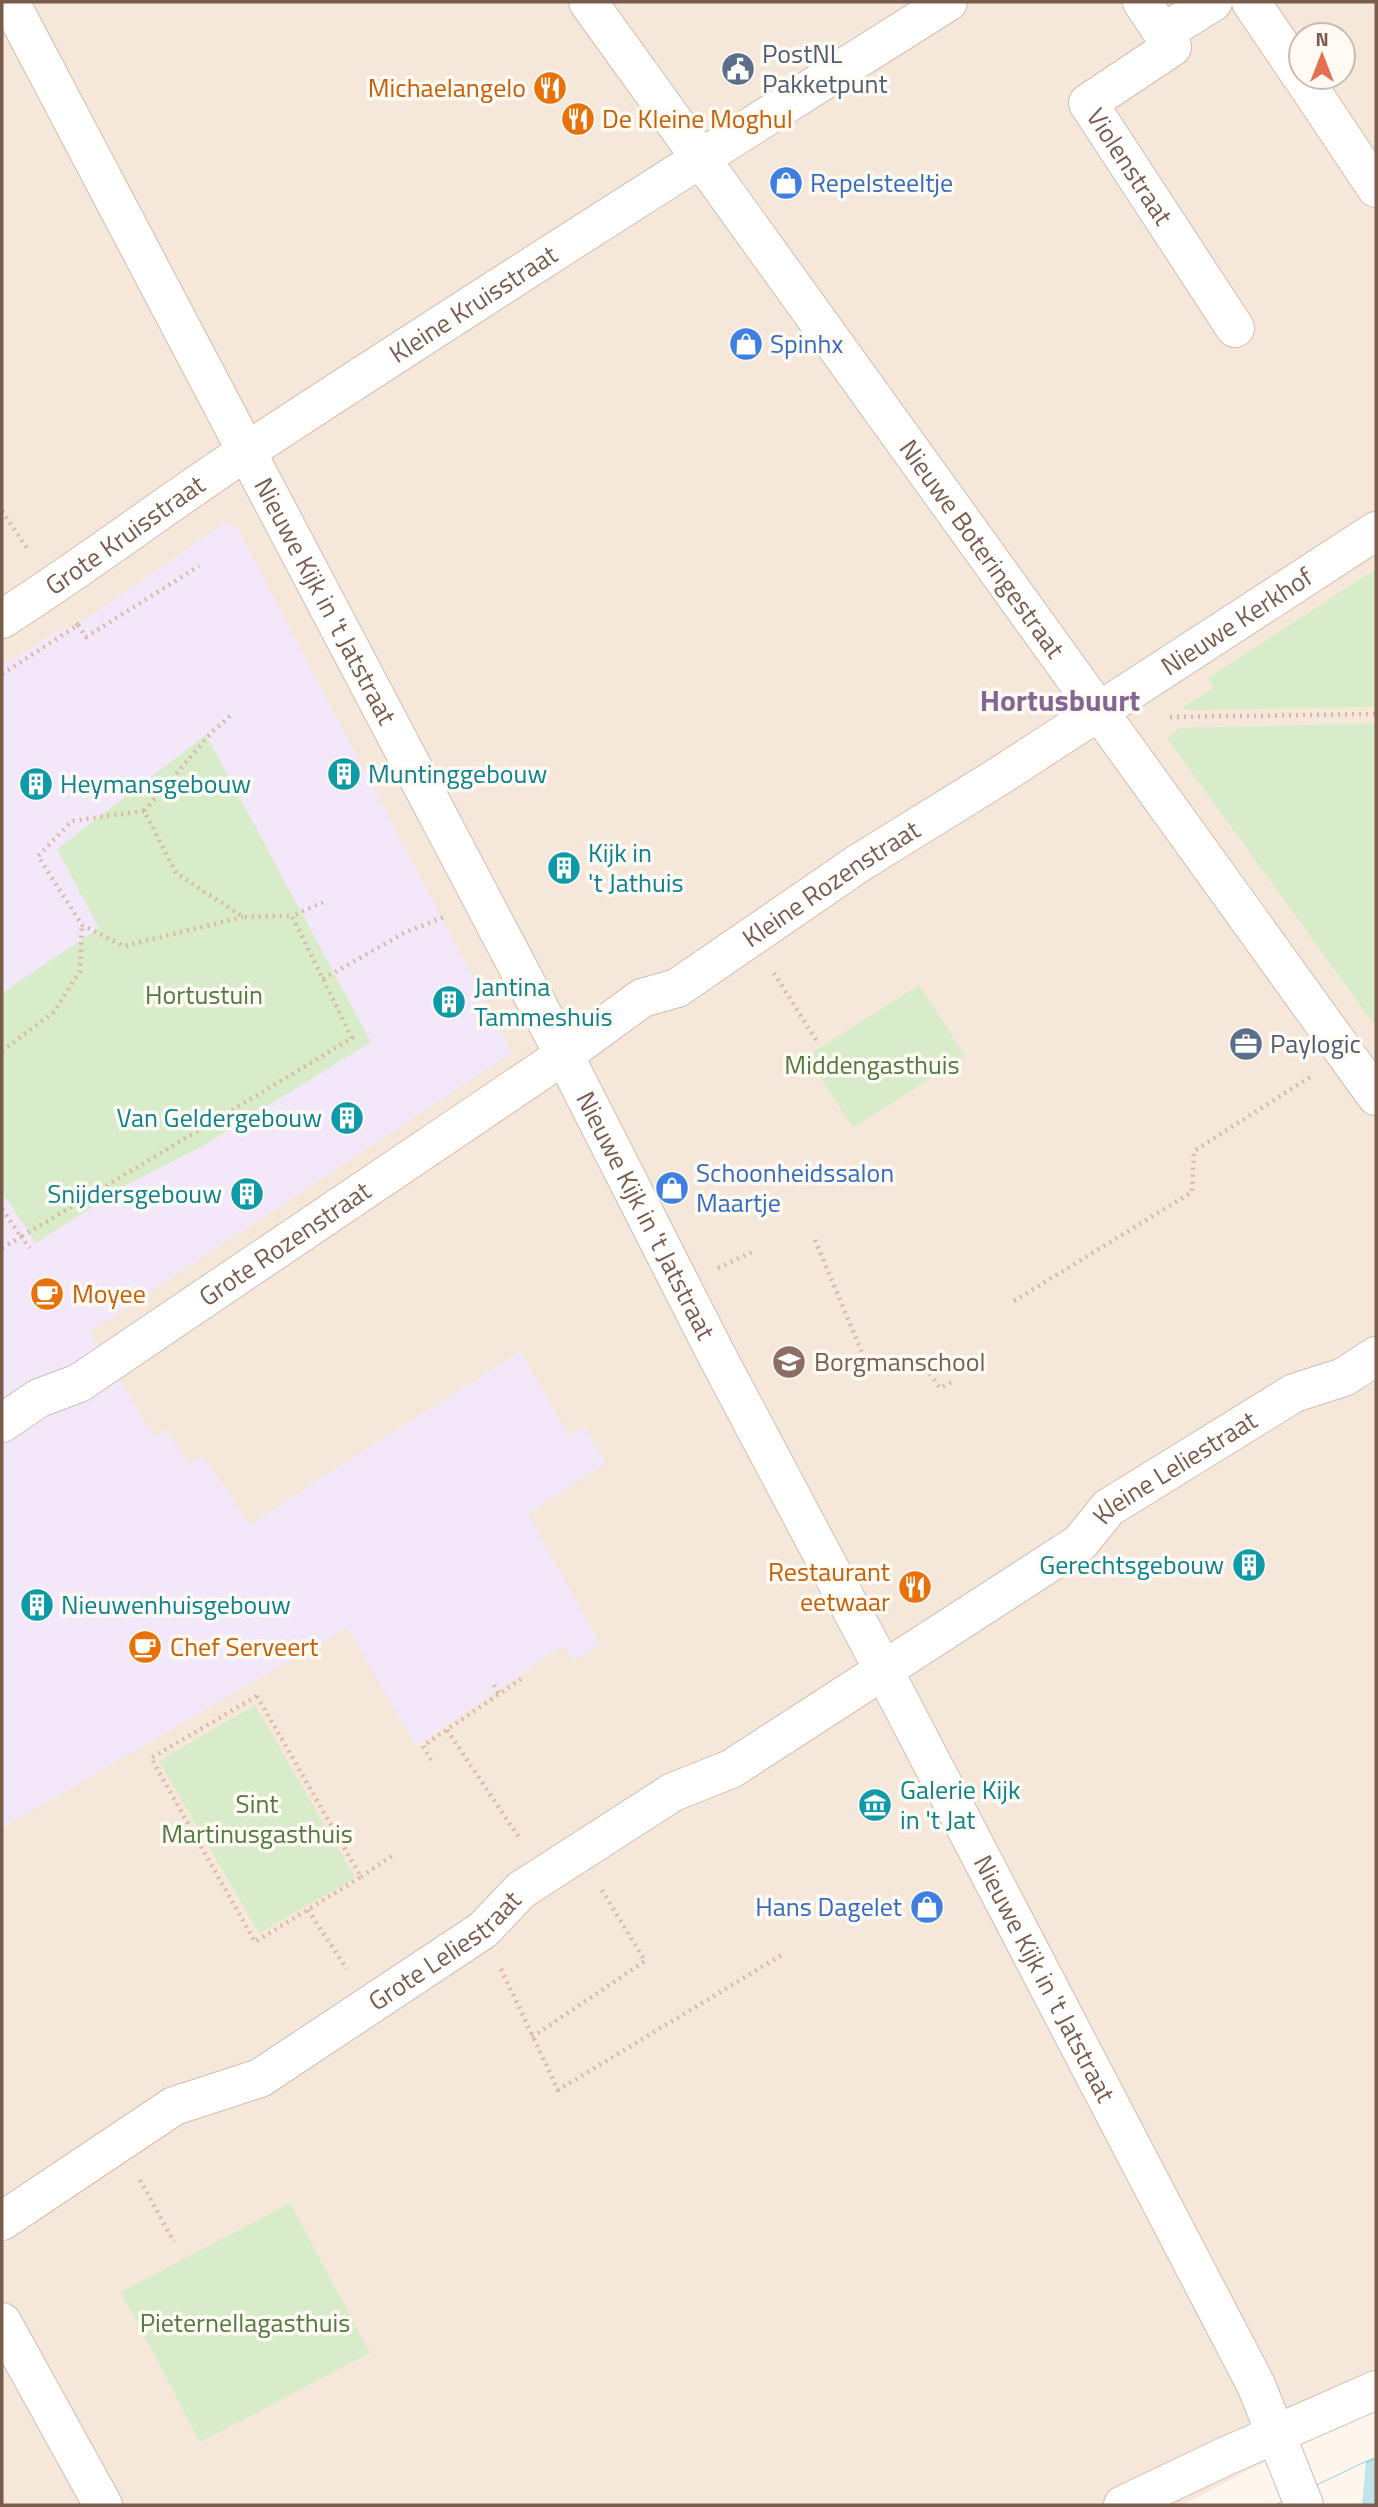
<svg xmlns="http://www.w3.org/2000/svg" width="1378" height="2507" font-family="'Titillium Web',sans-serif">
<rect width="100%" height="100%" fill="#fdf6ec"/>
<!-- residential -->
<path fill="#f5e8da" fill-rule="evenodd" d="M2,2H1376V2403L1182,2505H2ZM1301,35H1343V77H1301Z"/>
<!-- education -->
<path fill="#f3e8fa" d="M229,523L239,531L512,1052L90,1332L154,1436L166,1430L189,1464L203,1456L250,1525L316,1481L520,1352L569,1435L585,1427L606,1463L528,1514L600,1644L574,1660L563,1645L416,1746L347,1627L2,1828V666L52,634L85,620L223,524Z"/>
<!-- green -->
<g fill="#d8ecc9">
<path d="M1376,569V707L1184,710L1183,707L1213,688L1208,678Z"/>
<path d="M1376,723V1027L1167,738L1180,728Z"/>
<path d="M206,735L371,1042L201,1147L132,1182L36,1243L2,1192V993L99,928L57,849Z"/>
<path d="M919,985L965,1056L853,1128L807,1056Z"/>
<path d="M255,1705L355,1878L259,1933L159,1761Z"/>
<path d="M290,2203L370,2353L200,2442L121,2292Z"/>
</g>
<!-- water -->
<path fill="#bfe3e8" stroke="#a5d3da" stroke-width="2" d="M1376,2458V2505H1276L1366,2462Z"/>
<!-- pier -->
<path fill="#fdf6ec" d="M1366,2462L1362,2505H1276Z"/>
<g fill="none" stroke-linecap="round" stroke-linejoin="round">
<!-- minor casing -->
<g stroke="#d1beb0" stroke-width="40">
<g id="minor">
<path id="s1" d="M10,2L564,1055L717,1356L884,1671L1256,2385L1304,2505"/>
<path id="s2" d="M588,2L1376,1096"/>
<path id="s3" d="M1142,2L1172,47L1088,103L1235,328"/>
<path d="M1251,2L1301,76"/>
<path d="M1163,33L1213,2"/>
<path d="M1302,77L1376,188"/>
<path id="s4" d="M2,619C87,565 166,504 250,449C481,298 714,149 948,2"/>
<path id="s5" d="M2,1423L39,1398L79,1383L564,1055L642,998L677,988L859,863L1001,775L1376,531"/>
<path id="s6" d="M2,2221L174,2106L260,2078L483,1930L521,1890L673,1792L731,1769L1080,1543L1108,1508L1294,1393L1344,1377L1376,1356"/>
<path d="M2,2322L103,2505"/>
<path d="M1123,2505L1226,2456L1376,2390"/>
</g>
</g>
<!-- path -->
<g stroke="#d9b8a5" stroke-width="4.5" stroke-dasharray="2 5" stroke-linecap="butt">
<path d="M2,511L29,551"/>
<path d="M78,625L86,637L199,566"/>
<path d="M2,674L78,625L74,620"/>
<path d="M230,716L213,731L144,811L176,873L243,917L292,916"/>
<path d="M1170,717L1376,714"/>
<path d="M144,811L72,821L38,856L82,925L124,946L243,917"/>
<path d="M774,973L818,1043"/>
<path d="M323,979L404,933L446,916"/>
<path d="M2,1051L54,1012L80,971L82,925"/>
<path d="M2,1209L21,1237L352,1038L292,916L326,901"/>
<path d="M815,1240L868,1367L918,1356L940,1388L955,1380"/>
<path d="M2,1248L21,1237L30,1248"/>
<path d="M718,1268L752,1252"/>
<path d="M1014,1301L1192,1192L1194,1151L1310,1077"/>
<path d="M494,1685L499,1694"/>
<path d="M257,1696L361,1877L255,1942L151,1758Z"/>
<path d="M447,1730L520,1839"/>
<path d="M431,1760L423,1746L521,1679"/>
<path d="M361,1877L393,1855"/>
<path d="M308,1910L347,1969"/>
<path d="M501,1969L558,2090L785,1953"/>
<path d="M532,2037L645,1961L600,1887"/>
<path d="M140,2180L174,2242"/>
</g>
<!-- minor -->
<use href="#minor" stroke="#fff" stroke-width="38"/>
</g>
<!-- icons -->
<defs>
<g id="civic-disc" transform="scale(1.75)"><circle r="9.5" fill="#5c6f8a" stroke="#fffaf3"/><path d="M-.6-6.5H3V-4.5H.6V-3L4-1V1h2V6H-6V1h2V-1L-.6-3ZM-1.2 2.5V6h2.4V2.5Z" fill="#fff"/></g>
<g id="restaurant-disc" transform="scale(1.75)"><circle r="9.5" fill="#e8710a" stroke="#fffaf3"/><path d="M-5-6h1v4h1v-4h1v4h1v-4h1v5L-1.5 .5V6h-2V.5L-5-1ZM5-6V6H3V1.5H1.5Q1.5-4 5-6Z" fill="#fff"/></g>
<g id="shop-disc" transform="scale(1.75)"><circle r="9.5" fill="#3f7fe0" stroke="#fffaf3"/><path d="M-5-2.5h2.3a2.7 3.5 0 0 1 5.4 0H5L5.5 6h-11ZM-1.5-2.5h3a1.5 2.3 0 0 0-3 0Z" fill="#fff"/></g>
<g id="building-disc" transform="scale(1.75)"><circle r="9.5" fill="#0f9aa8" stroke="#fffaf3"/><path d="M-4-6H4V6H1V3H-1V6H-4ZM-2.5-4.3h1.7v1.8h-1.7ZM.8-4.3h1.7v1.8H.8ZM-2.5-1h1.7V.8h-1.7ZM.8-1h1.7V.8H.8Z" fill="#fff"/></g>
<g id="office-disc" transform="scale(1.75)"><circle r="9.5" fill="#5c6f8a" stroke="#fffaf3"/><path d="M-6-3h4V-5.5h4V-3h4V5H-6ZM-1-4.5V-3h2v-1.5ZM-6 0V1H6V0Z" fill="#fff"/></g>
<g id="cafe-disc" transform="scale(1.75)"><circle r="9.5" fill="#e8710a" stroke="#fffaf3"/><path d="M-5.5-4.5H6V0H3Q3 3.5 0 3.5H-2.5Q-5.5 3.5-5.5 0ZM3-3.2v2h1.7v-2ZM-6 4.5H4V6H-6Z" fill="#fff"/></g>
<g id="school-disc" transform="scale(1.75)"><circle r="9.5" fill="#8d6e63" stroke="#fffaf3"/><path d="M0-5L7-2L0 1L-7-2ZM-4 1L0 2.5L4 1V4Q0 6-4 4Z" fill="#fff"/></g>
<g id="museum-disc" transform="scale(1.75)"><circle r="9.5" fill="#0f9aa8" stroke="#fffaf3"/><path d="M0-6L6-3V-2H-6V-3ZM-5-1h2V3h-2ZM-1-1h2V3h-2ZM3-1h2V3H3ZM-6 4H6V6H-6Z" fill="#fff"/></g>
</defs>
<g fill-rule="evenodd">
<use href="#civic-disc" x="738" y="69"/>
<use href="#restaurant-disc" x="550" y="88"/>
<use href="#restaurant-disc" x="578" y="119"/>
<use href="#shop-disc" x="786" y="183"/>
<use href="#shop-disc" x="746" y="344"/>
<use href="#building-disc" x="344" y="774"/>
<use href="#building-disc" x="36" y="784"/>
<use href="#building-disc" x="564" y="868"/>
<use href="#building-disc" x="449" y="1002"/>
<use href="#office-disc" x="1246" y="1044"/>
<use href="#building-disc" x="347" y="1118"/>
<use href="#shop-disc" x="672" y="1188"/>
<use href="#building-disc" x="247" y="1194"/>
<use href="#cafe-disc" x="47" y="1294"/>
<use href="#school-disc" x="789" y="1362"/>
<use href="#building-disc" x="1249" y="1565"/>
<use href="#restaurant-disc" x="915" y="1587"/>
<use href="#building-disc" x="37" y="1605"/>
<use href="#cafe-disc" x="145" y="1647"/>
<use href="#museum-disc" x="875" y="1805"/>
<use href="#shop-disc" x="927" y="1907"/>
</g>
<g text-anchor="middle" stroke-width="7" stroke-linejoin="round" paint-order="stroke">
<!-- service labels -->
<g font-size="26" fill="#4e5e75" stroke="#fffaf3" text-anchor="start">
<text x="762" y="63">PostNL<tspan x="762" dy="30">Pakketpunt</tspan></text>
<text x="1270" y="1053">Paylogic</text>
</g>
<!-- food labels -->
<g font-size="26" fill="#c56008" stroke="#fffaf3" text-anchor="start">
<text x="526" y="97" text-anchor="end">Michaelangelo</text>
<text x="602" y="128">De Kleine Moghul</text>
<text x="72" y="1303">Moyee</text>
<text x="890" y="1581" text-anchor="end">Restaurant<tspan x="890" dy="30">eetwaar</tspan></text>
<text x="170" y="1656">Chef Serveert</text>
</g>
<!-- street labels -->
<g font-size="26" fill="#7a5c4d" stroke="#fffaf3">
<text dy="9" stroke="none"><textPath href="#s3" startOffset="231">Violenstraat</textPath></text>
<text dy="9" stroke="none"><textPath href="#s4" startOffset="567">Kleine Kruisstraat</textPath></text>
<text dy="9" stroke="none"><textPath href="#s4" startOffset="149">Grote Kruisstraat</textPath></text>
<text dy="9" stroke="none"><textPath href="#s2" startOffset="674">Nieuwe Boteringestraat</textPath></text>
<text dy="9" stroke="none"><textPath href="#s1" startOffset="677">Nieuwe Kijk in 't Jatstraat</textPath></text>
<text dy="9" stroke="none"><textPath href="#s5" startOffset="1475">Nieuwe Kerkhof</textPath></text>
<text dy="9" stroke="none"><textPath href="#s5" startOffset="992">Kleine Rozenstraat</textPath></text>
<text dy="9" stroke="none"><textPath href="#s1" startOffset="1370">Nieuwe Kijk in 't Jatstraat</textPath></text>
<text dy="9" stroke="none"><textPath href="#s5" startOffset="336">Grote Rozenstraat</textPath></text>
<text dy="9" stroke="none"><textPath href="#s6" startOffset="1402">Kleine Leliestraat</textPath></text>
<text dy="9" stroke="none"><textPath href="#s6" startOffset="522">Grote Leliestraat</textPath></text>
<text dy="9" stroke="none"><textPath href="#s1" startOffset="2231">Nieuwe Kijk in 't Jatstraat</textPath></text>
</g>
<!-- shop labels -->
<g font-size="26" fill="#366cbe" stroke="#fffaf3" text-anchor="start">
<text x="810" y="192">Repelsteeltje</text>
<text x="770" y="353">Spinhx</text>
<text x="696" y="1182">Schoonheidssalon<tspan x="696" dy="30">Maartje</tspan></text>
<text x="902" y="1916" text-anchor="end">Hans Dagelet</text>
</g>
<!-- culture labels -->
<g font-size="26" fill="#0d838f" stroke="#fffaf3" text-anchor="start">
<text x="368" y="783">Muntinggebouw</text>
<text x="60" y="793">Heymansgebouw</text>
<text x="588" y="862">Kijk in<tspan x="588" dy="30">'t Jathuis</tspan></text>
<text x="474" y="996">Jantina<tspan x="474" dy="30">Tammeshuis</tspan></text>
<text x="322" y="1127" text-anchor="end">Van Geldergebouw</text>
<text x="222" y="1203" text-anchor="end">Snijdersgebouw</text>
<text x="1224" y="1574" text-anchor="end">Gerechtsgebouw</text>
<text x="61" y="1614">Nieuwenhuisgebouw</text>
<text x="900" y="1799">Galerie Kijk<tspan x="900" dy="30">in 't Jat</tspan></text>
</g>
<!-- park labels -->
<g font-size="26" fill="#537a41" stroke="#fffaf3">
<text x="204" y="1004">Hortustuin</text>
<text x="872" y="1074">Middengasthuis</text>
<text x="257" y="1813">Sint<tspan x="257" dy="30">Martinusgasthuis</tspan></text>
<text x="245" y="2332">Pieternellagasthuis</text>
</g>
<!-- education labels -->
<g font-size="26" fill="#785e54" stroke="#fffaf3" text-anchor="start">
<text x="814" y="1371">Borgmanschool</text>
</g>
<!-- quarter labels -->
<g font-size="30" font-weight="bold" fill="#846695" stroke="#fffaf3">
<text x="1060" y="711">Hortusbuurt</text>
</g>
</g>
<!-- border -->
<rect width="1378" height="2507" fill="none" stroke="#7a5c4d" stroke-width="7"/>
<!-- north arrow -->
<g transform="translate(1322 56)"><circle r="33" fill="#fffaf3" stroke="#cabbb1" stroke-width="2"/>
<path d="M0-5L12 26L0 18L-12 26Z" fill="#e76f51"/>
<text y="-10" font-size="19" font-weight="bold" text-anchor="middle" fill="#7a5c4d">N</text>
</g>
</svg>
